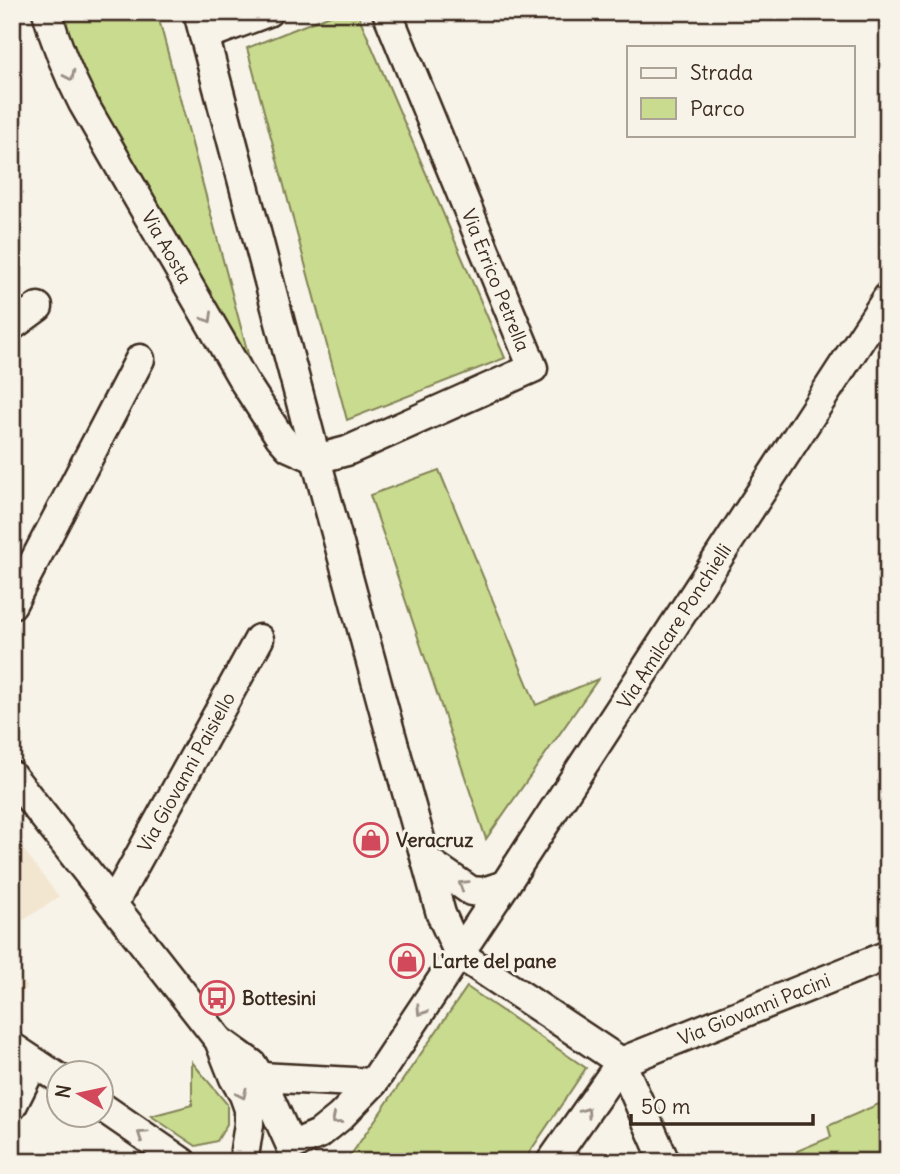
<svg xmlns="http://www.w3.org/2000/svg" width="900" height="1174" font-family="Delius,sans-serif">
<rect width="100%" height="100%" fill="#f7f3e8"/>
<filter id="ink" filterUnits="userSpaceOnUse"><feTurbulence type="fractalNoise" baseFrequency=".0143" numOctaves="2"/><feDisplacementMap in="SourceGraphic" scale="14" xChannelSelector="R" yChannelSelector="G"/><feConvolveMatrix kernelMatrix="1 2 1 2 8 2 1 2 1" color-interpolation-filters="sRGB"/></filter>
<g filter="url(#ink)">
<!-- built -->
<g fill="#f3e6d1">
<path d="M12,834L59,897L16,925L12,920Z"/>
<path d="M12,976L27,986L12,1016Z"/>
</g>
<!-- green -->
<g fill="#c9db8f" stroke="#828256" stroke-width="2">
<path d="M61,12H157L256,384L80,72Z"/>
<path d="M338,12H357L505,358L347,420L247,48Z"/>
<path d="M439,470L536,705L598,679L486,839L370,495Z"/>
<path d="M467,987L586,1068L523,1162H346Z"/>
<path d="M192,1062L227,1104V1124L217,1141L196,1146L151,1116L192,1105Z"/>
<path d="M888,1100V1162H801L797,1151L831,1137L828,1126Z"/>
</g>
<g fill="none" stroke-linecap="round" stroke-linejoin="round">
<!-- minor casing -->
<g stroke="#3b2a1e" stroke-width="33">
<g id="minor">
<path d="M47,12C56,45 67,72 83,103L245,383L280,437L289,447L316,459L347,451L533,368L387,12"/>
<path d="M198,12L316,459L386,717L441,914L459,954"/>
<path d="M204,36L268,12"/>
<path d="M12,326L38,307"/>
<path d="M12,604L140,359"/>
<path d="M12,776L219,1040L234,1078L244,1095L249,1109V1124L245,1150"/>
<path d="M426,860L471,891L483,892L505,885"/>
<path d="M113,904L259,639"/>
<path d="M459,954L621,1062"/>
<path d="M220,1041L252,1064L260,1077L291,1146"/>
<path d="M12,1047L60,1079"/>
<path d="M621,1062L888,955"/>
<path d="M621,1062L665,1162"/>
<path d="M260,1077L373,1083"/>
<path d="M12,1106L34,1062"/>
<path d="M102,1107L182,1162"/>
<path d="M291,1146L319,1134L340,1117L373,1083L505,885L888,297"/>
<path d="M551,1162L621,1062"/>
</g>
</g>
<!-- minor -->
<use href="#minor" stroke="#f7f3e8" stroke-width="28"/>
</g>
<!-- one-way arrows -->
<defs><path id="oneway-chevron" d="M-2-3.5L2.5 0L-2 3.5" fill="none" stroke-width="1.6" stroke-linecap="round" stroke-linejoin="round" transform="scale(1.75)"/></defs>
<g stroke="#998e83">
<use href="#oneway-chevron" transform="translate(70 76) rotate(64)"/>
<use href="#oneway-chevron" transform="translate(208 318) rotate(60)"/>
<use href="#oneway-chevron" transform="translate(463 885) rotate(-148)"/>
<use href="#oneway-chevron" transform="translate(421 1011) rotate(123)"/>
<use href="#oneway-chevron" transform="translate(242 1094) rotate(65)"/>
<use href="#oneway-chevron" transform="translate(586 1112) rotate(-55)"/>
<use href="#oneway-chevron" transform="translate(336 1120) rotate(139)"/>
<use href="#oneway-chevron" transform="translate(142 1135) rotate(-146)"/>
</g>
</g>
<!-- icons -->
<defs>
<g id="shop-ring" transform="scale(1.75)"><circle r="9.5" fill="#f7f3e8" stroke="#d1495b" stroke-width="1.5"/><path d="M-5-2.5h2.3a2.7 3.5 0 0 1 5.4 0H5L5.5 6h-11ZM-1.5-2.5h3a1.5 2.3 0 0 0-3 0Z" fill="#d1495b"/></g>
<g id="bus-ring" transform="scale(1.75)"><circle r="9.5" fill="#f7f3e8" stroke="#d1495b" stroke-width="1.5"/><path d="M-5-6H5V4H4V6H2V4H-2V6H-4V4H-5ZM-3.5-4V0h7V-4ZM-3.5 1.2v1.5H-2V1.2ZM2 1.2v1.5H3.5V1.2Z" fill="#d1495b"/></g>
</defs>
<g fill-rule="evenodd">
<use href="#shop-ring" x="371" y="840"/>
<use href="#shop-ring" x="407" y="961"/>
<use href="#bus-ring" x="217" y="998"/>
</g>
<g text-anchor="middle" stroke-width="6" stroke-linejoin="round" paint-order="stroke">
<!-- street labels -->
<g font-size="19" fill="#3b2a1e" stroke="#f7f3e8">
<text transform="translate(167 247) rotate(60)" y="7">Via Aosta</text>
<text transform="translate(496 280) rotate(68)" y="7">Via Errico Petrella</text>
<text transform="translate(674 626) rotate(-57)" y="7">Via Amilcare Ponchielli</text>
<text transform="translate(186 772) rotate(-61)" y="7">Via Giovanni Paisiello</text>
<text transform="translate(754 1009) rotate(-22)" y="7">Via Giovanni Pacini</text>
</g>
<!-- poi labels -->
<g font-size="19" font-weight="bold" fill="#3b2a1e" stroke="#f7f3e8" text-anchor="start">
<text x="396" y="847">Veracruz</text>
<text x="432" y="968">L'arte del pane</text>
<text x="242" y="1005">Bottesini</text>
</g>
</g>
<!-- margin -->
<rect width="900" height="1174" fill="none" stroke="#f7f3e8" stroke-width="42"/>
<rect x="21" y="21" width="858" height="1132" fill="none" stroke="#3b2a1e" stroke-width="2.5" filter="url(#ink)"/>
<!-- legend -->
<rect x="627" y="46" width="228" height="91" fill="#f7f3e8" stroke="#aca397" stroke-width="2"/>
<rect x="641" y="68" width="35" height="10" fill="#f7f3e8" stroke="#aca397" stroke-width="2"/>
<text x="690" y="80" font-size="21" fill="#3b2a1e">Strada</text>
<rect x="641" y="98" width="35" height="21" fill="#c9db8f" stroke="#aca397" stroke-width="2"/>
<text x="690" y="116" font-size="21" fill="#3b2a1e">Parco</text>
<!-- north arrow -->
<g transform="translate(80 1094) rotate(279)"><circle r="33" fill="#f7f3e8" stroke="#aca397" stroke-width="2"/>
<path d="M0-5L12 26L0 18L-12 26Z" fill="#d1495b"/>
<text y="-10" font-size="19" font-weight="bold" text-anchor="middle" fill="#3b2a1e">N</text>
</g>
<!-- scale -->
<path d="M631 1114v10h182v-10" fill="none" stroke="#3b2a1e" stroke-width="3.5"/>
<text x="641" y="1114" font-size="21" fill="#3b2a1e" stroke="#f7f3e8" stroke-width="5" paint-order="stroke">50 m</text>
</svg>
